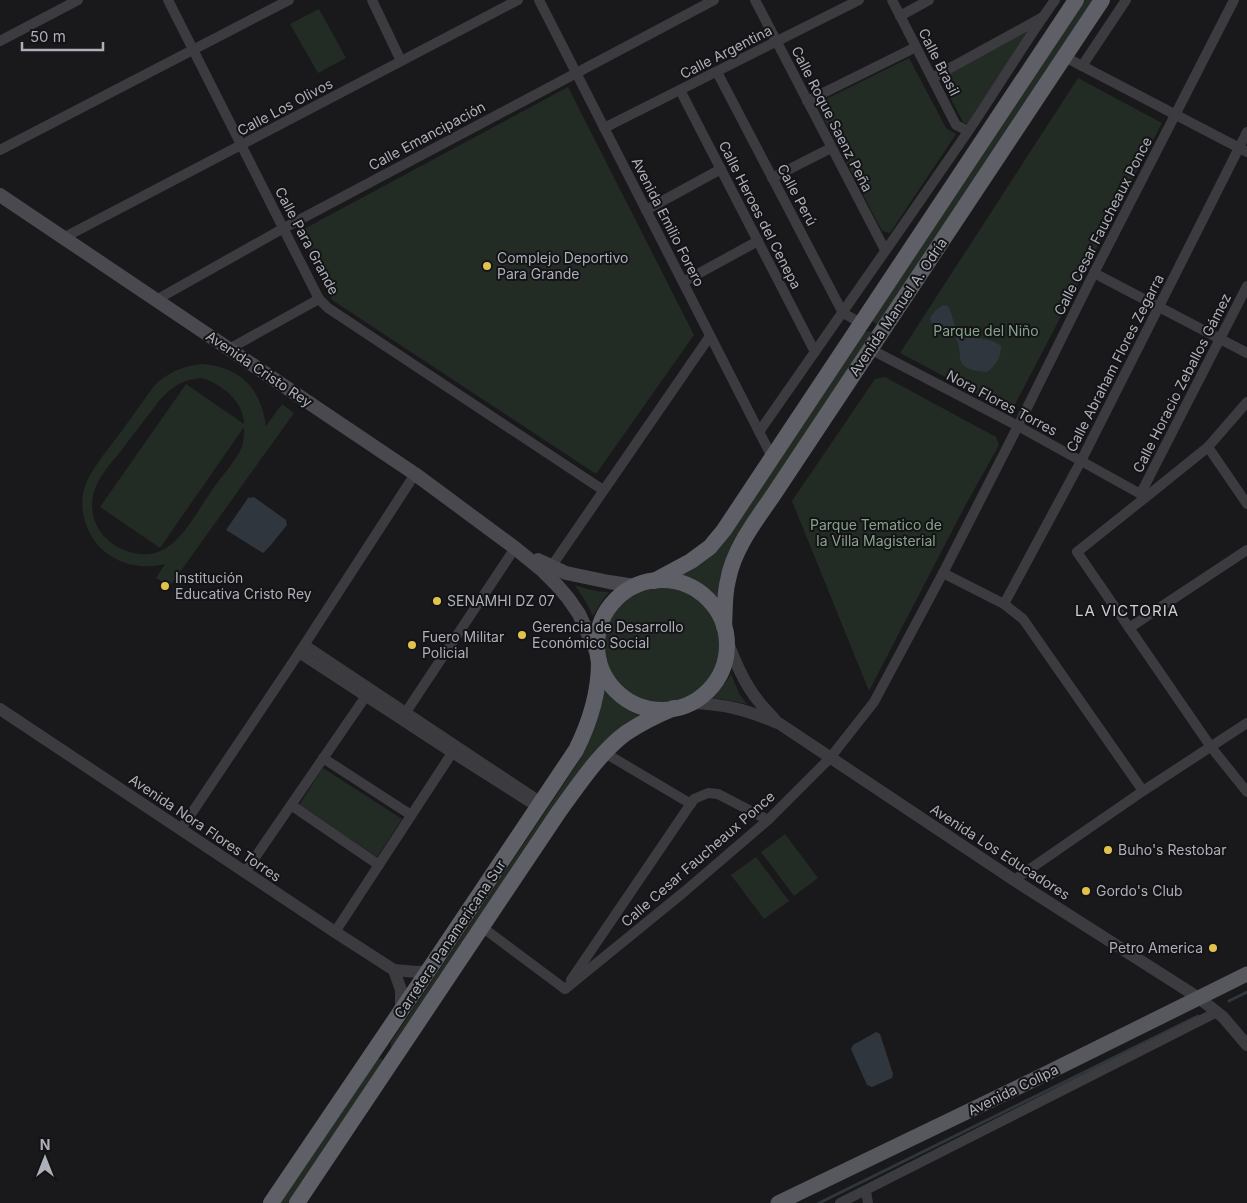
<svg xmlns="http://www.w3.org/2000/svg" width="1247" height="1203" font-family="Inter,sans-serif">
<rect width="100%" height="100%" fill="#19191b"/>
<!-- green -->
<g fill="#232b25" fill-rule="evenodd">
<path d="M1082,0H1095L880,323L876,324L872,321Z"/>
<path d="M319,9L346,58L318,73L290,24Z"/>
<path d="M1032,24L969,123L966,124L963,122L940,78Z"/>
<path d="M909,58L946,128L956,134L890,233L882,231L816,104Z"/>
<path d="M1078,78L1162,123L1011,412L900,353Z"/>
<path d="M568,87L694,335L596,474L332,300L300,231Z"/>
<path d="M870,331L871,333L721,574L718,587L717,599C708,585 693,581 679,575L689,571L863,332Z"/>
<path d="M202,364C241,367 261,389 266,426L282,404L294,413L170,586L156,578L165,564C143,569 122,566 104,551C85,535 76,504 87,481C95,465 107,450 118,436C130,419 142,403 154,386C168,372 183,366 202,364ZM202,378C222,384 244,402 244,424L186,384L100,507L160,548L244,427C244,433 244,440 242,446C237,460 221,477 212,490C201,506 191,525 177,539C172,545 162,551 155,553C139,557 121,551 109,541C94,529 88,507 95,489C100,475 111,463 120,452C133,435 146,418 159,401C173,386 181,380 202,378Z"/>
<path d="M885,377L996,437L999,445L965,506L869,691L792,501L875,379Z"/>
<path d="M575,585C586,589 597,592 609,592L604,598L593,616L587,604Z"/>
<circle cx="662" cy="645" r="60"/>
<path d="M731,674L740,695L747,704L722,699L710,698C719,691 725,684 731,674Z"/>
<path d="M602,685C615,700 629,708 648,713L632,721L396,1051L391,1047V1042L577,764L585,749Z"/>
<path d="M323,768L402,819L377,857L299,805Z"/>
<path d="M785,834L818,878L794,896L761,852Z"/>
<path d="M756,857L789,901L764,919L731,875Z"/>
<path d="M378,1058L382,1059L385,1062L292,1203H280Z"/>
</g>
<!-- water -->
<g fill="#30363e">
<path d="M943,305L948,306C952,312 952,319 955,325C969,345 985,333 1001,346C1001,358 996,365 987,372C976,371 960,370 960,356C959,351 960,345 957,340C949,325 911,327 943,305Z"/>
<path d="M254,497L286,520L287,525L270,546L263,553L226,530L248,498Z"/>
<path d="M876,1032L880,1034L893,1074L892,1078L872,1087L867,1085L851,1049L853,1045Z"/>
</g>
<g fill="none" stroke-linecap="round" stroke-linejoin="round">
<!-- stream -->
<g stroke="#30363e" stroke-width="3">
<path d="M1229,1001L1247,992"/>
<path d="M819,1203L1198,1016"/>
</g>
<!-- minor -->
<g stroke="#3b3b40" stroke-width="10">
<path d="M168,0L319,299L328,308L603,490"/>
<path d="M372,0L401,61"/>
<path d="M539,0L772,457"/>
<path d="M755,0L885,250"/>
<path d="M892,0L956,125L968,131"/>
<path d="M900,16L929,0"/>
<path d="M0,41L78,0"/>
<path d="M1065,57L1247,152"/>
<path d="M1082,66L1126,0"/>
<path d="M717,72L843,313L861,323"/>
<path d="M932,78L1043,17"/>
<path d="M680,90L815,352"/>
<path d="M807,101L916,47"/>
<path d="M604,128L859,0"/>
<path d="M0,150L289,0"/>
<path d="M772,178L831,148"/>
<path d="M646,210L721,169"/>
<path d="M63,238L518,0"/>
<path d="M1094,273L1247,353"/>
<path d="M683,282L758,241"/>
<path d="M156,300L284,228L714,0"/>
<path d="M229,349L319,299"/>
<path d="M870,349L1018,426L1146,497"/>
<path d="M759,432C829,332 898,233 967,133C997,89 1024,43 1055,0"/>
<path d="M1208,447L1247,402"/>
<path d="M1141,493L1247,286"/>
<path d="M1247,504L1208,447L1146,497L1077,552L1211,747L1247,792"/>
<path d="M551,567L710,336"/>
<path d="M943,573L1004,604L1023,619L1143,791"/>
<path d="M1004,604L1081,461L1247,132"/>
<path d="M1129,628L1247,550"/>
<path d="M305,645L541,802"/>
<path d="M299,653L452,753L529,802"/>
<path d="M406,712L515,548"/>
<path d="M605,753L691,804"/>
<path d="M323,758L411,815"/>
<path d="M291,805L379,865"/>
<path d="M181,829L299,653L415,474"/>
<path d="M245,872L366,696"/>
<path d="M1014,880L1143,791L1247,723"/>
<path d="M482,927L565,989"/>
<path d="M335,932L452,753"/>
<path d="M571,980L694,799L708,793L718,794L768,820"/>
<path d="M565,989L684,892L768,820L830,758L874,702L943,573L1018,426L1094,273L1234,0"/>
<path d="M866,1191L868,1203"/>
<path d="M840,1203L1217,1012"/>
</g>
<!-- tertiary -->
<g stroke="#3b3b40" stroke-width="12">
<path d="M726,638C735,661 744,684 760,703C765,709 771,715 776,721"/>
<path d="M690,703C726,704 747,710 780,724L1014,880L1199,998L1223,1017L1247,1045"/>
<path d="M0,709L335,932L394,970L417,972L428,971"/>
<path d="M394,970L401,990V1011"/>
</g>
<!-- secondary -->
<g stroke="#49494f" stroke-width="14">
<path d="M0,195L415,474L515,548L542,570L556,584L568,598L579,614L598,656"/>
<path d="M538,560L566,573L609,582L635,586"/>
</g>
<!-- primary -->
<path stroke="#57575e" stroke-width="15" d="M778,1203L1033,1080L1247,974"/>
<!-- trunk -->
<g stroke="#5f6067" stroke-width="16">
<circle cx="662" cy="645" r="65"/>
<path d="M654,581L691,561L710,547L724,530L1076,0"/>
<path d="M724,626C725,611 724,595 728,580C734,547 758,518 776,491L1102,0"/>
<path d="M271,1203L428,971L576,750C590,722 599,693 599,662"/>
<path d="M297,1203L558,813C577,787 600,752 626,733C641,723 657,715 674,708"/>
</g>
</g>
<!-- markers -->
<g fill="#e1c34b" stroke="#141416" stroke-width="2">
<circle cx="487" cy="266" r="5"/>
<circle cx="165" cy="586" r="5"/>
<circle cx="437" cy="601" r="5"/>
<circle cx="522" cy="635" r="5"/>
<circle cx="412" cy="645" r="5"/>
<circle cx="1108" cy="850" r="5"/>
<circle cx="1086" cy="891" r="5"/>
<circle cx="1213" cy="948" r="5"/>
</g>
<g text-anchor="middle" stroke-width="4" stroke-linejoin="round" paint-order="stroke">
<!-- street labels -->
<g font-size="14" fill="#adafb9" stroke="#141416">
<text transform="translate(726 52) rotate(-27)" y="5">Calle Argentina</text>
<text transform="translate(939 62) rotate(63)" y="5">Calle Brasil</text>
<text transform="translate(285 107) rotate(-28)" y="5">Calle Los Olivos</text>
<text transform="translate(832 119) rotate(63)" y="5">Calle Roque Saenz Peña</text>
<text transform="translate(427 136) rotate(-28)" y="5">Calle Emancipación</text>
<text transform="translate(797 195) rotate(62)" y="5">Calle Perú</text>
<text transform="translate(760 215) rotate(63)" y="5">Calle Heroes del Cenepa</text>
<text transform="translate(668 222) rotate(63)" y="5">Avenida Emilio Forero</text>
<text transform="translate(1103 226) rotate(-63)" y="5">Calle Cesar Faucheaux Ponce</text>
<text transform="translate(307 241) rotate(62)" y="5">Calle Para Grande</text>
<text transform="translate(898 307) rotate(-56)" y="5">Avenida Manuel A. Odría</text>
<text transform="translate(1115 363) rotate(-63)" y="5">Calle Abraham Flores Zegarra</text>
<text transform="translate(259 369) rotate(34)" y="5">Avenida Cristo Rey</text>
<text transform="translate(1182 383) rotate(-63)" y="5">Calle Horacio Zeballos Gámez</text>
<text transform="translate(1002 403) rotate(28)" y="5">Nora Flores Torres</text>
<text transform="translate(205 828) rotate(34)" y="5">Avenida Nora Flores Torres</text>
<text transform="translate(1000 852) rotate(33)" y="5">Avenida Los Educadores</text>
<text transform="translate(698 859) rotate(-41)" y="5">Calle Cesar Faucheaux Ponce</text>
<text transform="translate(450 939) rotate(-56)" y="5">Carretera Panamericana Sur</text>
<text transform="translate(1013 1090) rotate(-26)" y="5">Avenida Collpa</text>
</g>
<!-- poi labels -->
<g font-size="14" fill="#adafb9" stroke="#141416" text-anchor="start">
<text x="497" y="263">Complejo Deportivo<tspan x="497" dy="16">Para Grande</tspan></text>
<text x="175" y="583">Institución<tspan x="175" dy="16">Educativa Cristo Rey</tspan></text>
<text x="447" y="606">SENAMHI DZ 07</text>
<text x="532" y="632">Gerencia de Desarrollo<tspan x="532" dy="16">Económico Social</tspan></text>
<text x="422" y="642">Fuero Militar<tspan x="422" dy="16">Policial</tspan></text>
<text x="1118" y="855">Buho's Restobar</text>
<text x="1096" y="896">Gordo's Club</text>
<text x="1203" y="953" text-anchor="end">Petro America</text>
</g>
<!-- park labels -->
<g font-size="14" fill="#86a28c" stroke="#141416">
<text x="986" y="336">Parque del Niño</text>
<text x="876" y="530">Parque Tematico de<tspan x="876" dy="16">la Villa Magisterial</tspan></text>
</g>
<!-- neighbourhood labels -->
<g font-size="15" letter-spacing="1" fill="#cdced6" stroke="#141416">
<text x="1127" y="616">LA VICTORIA</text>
</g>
</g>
<!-- north arrow -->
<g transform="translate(45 1158)" stroke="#141416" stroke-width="4" paint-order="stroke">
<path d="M0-4L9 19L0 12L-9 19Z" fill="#adafb9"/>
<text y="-8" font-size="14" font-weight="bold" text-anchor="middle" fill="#adafb9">N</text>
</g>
<!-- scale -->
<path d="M22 42v8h81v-8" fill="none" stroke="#adafb9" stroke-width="2.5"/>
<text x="30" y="42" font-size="15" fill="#adafb9" stroke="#141416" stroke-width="4" paint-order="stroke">50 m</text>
</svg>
